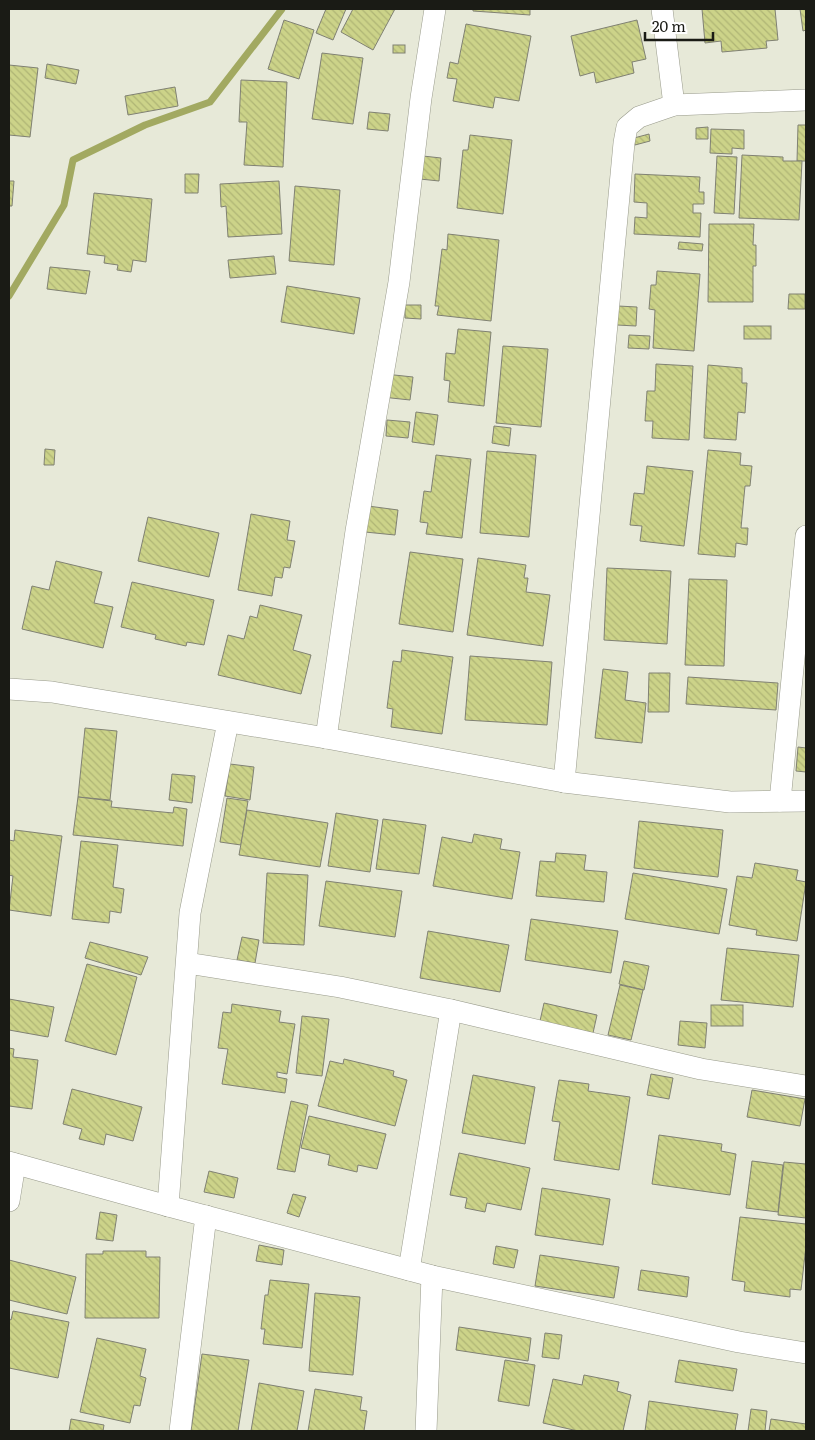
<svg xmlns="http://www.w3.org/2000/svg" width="815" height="1440" font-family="Literata,serif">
<defs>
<pattern id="building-back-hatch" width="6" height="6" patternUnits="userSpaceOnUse" patternTransform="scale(1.25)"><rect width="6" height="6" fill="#ccd389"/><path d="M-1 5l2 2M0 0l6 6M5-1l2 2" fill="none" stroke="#afb575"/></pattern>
</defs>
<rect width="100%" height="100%" fill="#e7e9d8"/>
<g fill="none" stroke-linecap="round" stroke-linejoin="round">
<!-- stream -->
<path stroke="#a2a961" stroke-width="7" d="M9,296L64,205L73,160L145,125L210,102L282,9"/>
</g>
<!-- building -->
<g fill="url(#building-back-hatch)" stroke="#808173">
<path d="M326,9H346L333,40L316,33Z"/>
<path d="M353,9H395L373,50L341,32Z"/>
<path d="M473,9H530V15L473,11Z"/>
<path d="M702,9H775L778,40L766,41L767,48L722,52L721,41L705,43Z"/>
<path d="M800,9H806V30L803,31Z"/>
<path d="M284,20L314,30L299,79L268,69Z"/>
<path d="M637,20L646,59L632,62L634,73L596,83L594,72L580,76L571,36Z"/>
<path d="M466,24L531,36L519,101L495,97L493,108L453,101L457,79L447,78L450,62L458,64Z"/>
<rect x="393" y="45" width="12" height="8"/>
<path d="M322,53L363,58L353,124L312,119Z"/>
<path d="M47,64L79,70L76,84L45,78Z"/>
<path d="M9,65L38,68L30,137L9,135Z"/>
<path d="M241,80L287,82L283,167L244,165L247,122H239Z"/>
<path d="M175,87L178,106L128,115L125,96Z"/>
<path d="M369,112L390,114L388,131L367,129Z"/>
<path d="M798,125H806V161H797Z"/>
<path d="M708,127V139H696V128Z"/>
<path d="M711,129L744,130V149L732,148V154L710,153Z"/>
<path d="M649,134L650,141L635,145L634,138Z"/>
<path d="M470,135L512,140L503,214L457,208L463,150H468Z"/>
<path d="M742,155L783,157V161H802L799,220L739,218Z"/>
<path d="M423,156L441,158L439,181L420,179Z"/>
<path d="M717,156L737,157L734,214L714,213Z"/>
<path d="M185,174H199L198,193H185Z"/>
<path d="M635,174L700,177L699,192H704V204H693V213H701L700,237L634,234L635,217L647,218V203L634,202Z"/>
<path d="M9,181H14L12,206H9Z"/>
<path d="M279,181L282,234L228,237L226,206L221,207L220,184Z"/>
<path d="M295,186L340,190L334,265L289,261Z"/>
<path d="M94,193L152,199L146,262L133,260L131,272L117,270L118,265L104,263L105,256L87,254Z"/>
<path d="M709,224H754L753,245H756V266H753V302H708Z"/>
<path d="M448,234L499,240L491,321L437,315L439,306H435L442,249L447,250Z"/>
<path d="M679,242L703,244L702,251L678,249Z"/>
<path d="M274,256L276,274L230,278L228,260Z"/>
<path d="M50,267L90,271L86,294L47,289Z"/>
<path d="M657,271L700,274L694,351L653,348L655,310L649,309L651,285H656Z"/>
<path d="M287,286L360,298L354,334L281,322Z"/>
<path d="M789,294H805V309H788Z"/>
<path d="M405,305H421V319L405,318Z"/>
<path d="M618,306L637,307L636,326L617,325Z"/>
<rect x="744" y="326" width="27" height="13"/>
<path d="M458,329L491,332L484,406L448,402L450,381L444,380L446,353L455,354Z"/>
<path d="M629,335L650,336L649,349L628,348Z"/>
<path d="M503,346L548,349L541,427L496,423Z"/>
<path d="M656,364L693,366L689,440L652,438L653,421H645L647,391H655Z"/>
<path d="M708,365L742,368V383H747L745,413L738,412L736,440L704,438Z"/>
<path d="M385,374L413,377L410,400L382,397Z"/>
<path d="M416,412L438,415L434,445L412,442Z"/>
<path d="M387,420L410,422L408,438L386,436Z"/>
<path d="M494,426L511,428L509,446L492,443Z"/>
<path d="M45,449L55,450L54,465H44Z"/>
<path d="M708,450L741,453L740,465L752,466L750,486H745L741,528H748L747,545L736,543L735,557L698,554Z"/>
<path d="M487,451L536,455L529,537L480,533Z"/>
<path d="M436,455L471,459L462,538L426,534L428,523L420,522L424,491L431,492Z"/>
<path d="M647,466L693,471L684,546L640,541L642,526L630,525L634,493L644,494Z"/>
<path d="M368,506L398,510L395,535L365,532Z"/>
<path d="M251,514L290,521L287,540L295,541L290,568L284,567L282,578L275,577L272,596L238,590Z"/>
<path d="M148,517L219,533L209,577L138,561Z"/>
<path d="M410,552L463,559L453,632L399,624Z"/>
<path d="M478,558L526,565L524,578H528L526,592L550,595L543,646L467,635Z"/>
<path d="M56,561L102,572L94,603L113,607L103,648L22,629L32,586L49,590Z"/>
<path d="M607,568L671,571L667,644L604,640Z"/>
<path d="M689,579L727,580L724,666L685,665Z"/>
<path d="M132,582L214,600L204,645L187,642L186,646L155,639L156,635L121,627Z"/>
<path d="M260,605L302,615L293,650L311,655L301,694L218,675L228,635L244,639L250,616L257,618Z"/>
<path d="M402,650L453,657L442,734L391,727L393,709L387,708L393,661L401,662Z"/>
<path d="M470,656L552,662L547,725L465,720Z"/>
<path d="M603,669L628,672L625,700L646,703L642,743L595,738Z"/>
<path d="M649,673H670L669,712H648Z"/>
<path d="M688,677L778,683L776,710L686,704Z"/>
<path d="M85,728L117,731L110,800L78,797Z"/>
<path d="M798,747L806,748V772L796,771Z"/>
<path d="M230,764L254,767L250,800L225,796Z"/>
<path d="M172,774L195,776L192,803L169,800Z"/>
<path d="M78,797L112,801L111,807L173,813L174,807L187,809L183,846L73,835Z"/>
<path d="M227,798L248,801L241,845L220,842Z"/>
<path d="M247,810L328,823L320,867L239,855Z"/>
<path d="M336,813L378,820L370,872L328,866Z"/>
<path d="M383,819L426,825L419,874L376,869Z"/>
<path d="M639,821L723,830L718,877L634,868Z"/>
<path d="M15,830L62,836L51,916L9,910L13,876L9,875V840L14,841Z"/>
<path d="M474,834L502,839L500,849L520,852L512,899L433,886L442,837L472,843Z"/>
<path d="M81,841L118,845L113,887L124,889L121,913L110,911L109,923L72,919Z"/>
<path d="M556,853L586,855L584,870L607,872L604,902L536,896L540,861L555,862Z"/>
<path d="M755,863L798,870L796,880L806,882L797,941L756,935L757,930L729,925L737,876L752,878Z"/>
<path d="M267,873L308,875L304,945L263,943Z"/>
<path d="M633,873L727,889L719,934L625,919Z"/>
<path d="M326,881L402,891L395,937L319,926Z"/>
<path d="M531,919L618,931L611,973L525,960Z"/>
<path d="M428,931L509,945L500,992L420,978Z"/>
<path d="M242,937L259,940L255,963L237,960Z"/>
<path d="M90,942L148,957L141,975L85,958Z"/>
<path d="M727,948L799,955L793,1007L721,1000Z"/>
<path d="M624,961L649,966L644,990L619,984Z"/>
<path d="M87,964L137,977L116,1055L65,1041Z"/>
<path d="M620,985L643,990L631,1040L608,1035Z"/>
<path d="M9,999L54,1007L48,1037L9,1030Z"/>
<path d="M544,1003L597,1015L593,1033L540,1021Z"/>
<path d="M232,1004L281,1011L279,1022L295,1024L287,1074L277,1072V1077L287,1079L285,1093L222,1084L228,1049L218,1048L223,1012L231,1013Z"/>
<rect x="711" y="1005" width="32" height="21"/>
<path d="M302,1016L329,1019L322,1076L296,1073Z"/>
<path d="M680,1021L707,1023L705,1048L678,1045Z"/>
<path d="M9,1048L14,1049L13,1057L38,1060L32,1109L9,1106Z"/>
<path d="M344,1059L394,1071L393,1076L407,1080L395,1126L318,1106L330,1061L343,1064Z"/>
<path d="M651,1074L673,1078L669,1099L647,1095Z"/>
<path d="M473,1075L535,1087L525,1144L462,1133Z"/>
<path d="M559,1080L589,1084L588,1091L630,1097L619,1170L554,1160L560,1122L552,1121Z"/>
<path d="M72,1089L142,1107L133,1141L106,1134L104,1145L79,1139L82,1129L63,1124Z"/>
<path d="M752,1090L805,1099L800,1126L747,1117Z"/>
<path d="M291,1101L308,1105L295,1172L277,1169Z"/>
<path d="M309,1116L386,1134L377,1169L358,1165L357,1172L328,1165L330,1155L301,1148Z"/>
<path d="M659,1135L722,1144L721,1151L736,1154L730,1195L652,1184Z"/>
<path d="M459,1153L530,1168L521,1210L487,1203L485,1212L465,1208L467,1198L450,1195Z"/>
<path d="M752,1161L783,1165L778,1212L746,1208Z"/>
<path d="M784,1162L806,1164V1218L778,1215Z"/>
<path d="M209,1171L238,1178L234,1198L204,1192Z"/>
<path d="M542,1188L610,1199L603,1245L535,1235Z"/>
<path d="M293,1194L306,1197L299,1217L287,1213Z"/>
<path d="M100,1212L117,1215L113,1241L96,1239Z"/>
<path d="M740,1217L806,1224V1246L801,1290L790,1289V1297L744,1291L745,1282L732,1280Z"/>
<path d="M259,1245L284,1250L282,1265L256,1261Z"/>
<path d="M496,1246L518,1250L514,1268L493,1264Z"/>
<path d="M103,1251H146V1257H160L159,1318H85L86,1254H103Z"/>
<path d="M540,1255L619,1267L614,1298L535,1286Z"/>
<path d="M9,1260L76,1277L67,1314L9,1300Z"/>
<path d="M641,1270L689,1277L687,1297L638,1290Z"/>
<path d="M270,1280L309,1284L302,1348L263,1344L265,1329H261L265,1295H268Z"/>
<path d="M315,1293L360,1297L353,1375L309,1371Z"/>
<path d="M13,1311L69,1322L58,1378L9,1368V1319L11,1320Z"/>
<path d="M459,1327L531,1338L528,1361L456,1350Z"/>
<path d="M545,1333L562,1335L559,1359L542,1357Z"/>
<path d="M97,1338L146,1349L140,1376L146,1378L140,1406L134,1405L130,1423L80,1412Z"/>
<path d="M202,1354L249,1360L238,1431H191Z"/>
<path d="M505,1360L535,1365L529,1406L498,1401Z"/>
<path d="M679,1360L737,1369L733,1391L675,1382Z"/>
<path d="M584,1375L619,1382L617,1391L631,1395L623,1431H578L543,1423L553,1379L582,1385Z"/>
<path d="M259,1383L304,1391L297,1431H251Z"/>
<path d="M315,1389L362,1397L360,1410L367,1411L364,1431H308Z"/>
<path d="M649,1401L738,1414L735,1431H645Z"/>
<path d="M751,1409L767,1411L765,1431H748Z"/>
<path d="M71,1419L104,1425L103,1431H69Z"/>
<path d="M771,1419L806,1424V1431H769Z"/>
</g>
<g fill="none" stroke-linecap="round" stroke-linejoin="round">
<!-- street casing -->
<g stroke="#989a8b" stroke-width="22">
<g id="street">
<path d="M662,9L674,105"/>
<path d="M9,689L52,692L326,738L564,782L730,802L806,801"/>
<path d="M326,738L356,531L399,282L421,98L435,9"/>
<path d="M564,782L624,143L627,127L639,117L674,105L806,100"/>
<path d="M780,801L806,536"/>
<path d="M187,963L340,987L451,1010L701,1069L806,1086"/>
<path d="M9,1162L168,1206L432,1276L739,1342L806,1353"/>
<path d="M9,1201L15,1164"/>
<path d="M168,1206L190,913L228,722"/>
<path d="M409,1270L451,1010"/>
<path d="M180,1431L206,1216"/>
<path d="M426,1431L432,1276"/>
</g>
</g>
<!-- street -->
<use href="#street" stroke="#fff" stroke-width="21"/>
</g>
<!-- border -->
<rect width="815" height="1440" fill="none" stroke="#1a1b15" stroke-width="20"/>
<!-- scale -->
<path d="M645 32v8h68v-8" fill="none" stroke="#1a1b15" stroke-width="2.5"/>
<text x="652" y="32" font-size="15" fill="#1a1b15" stroke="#ffffff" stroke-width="4" paint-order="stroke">20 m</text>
</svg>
